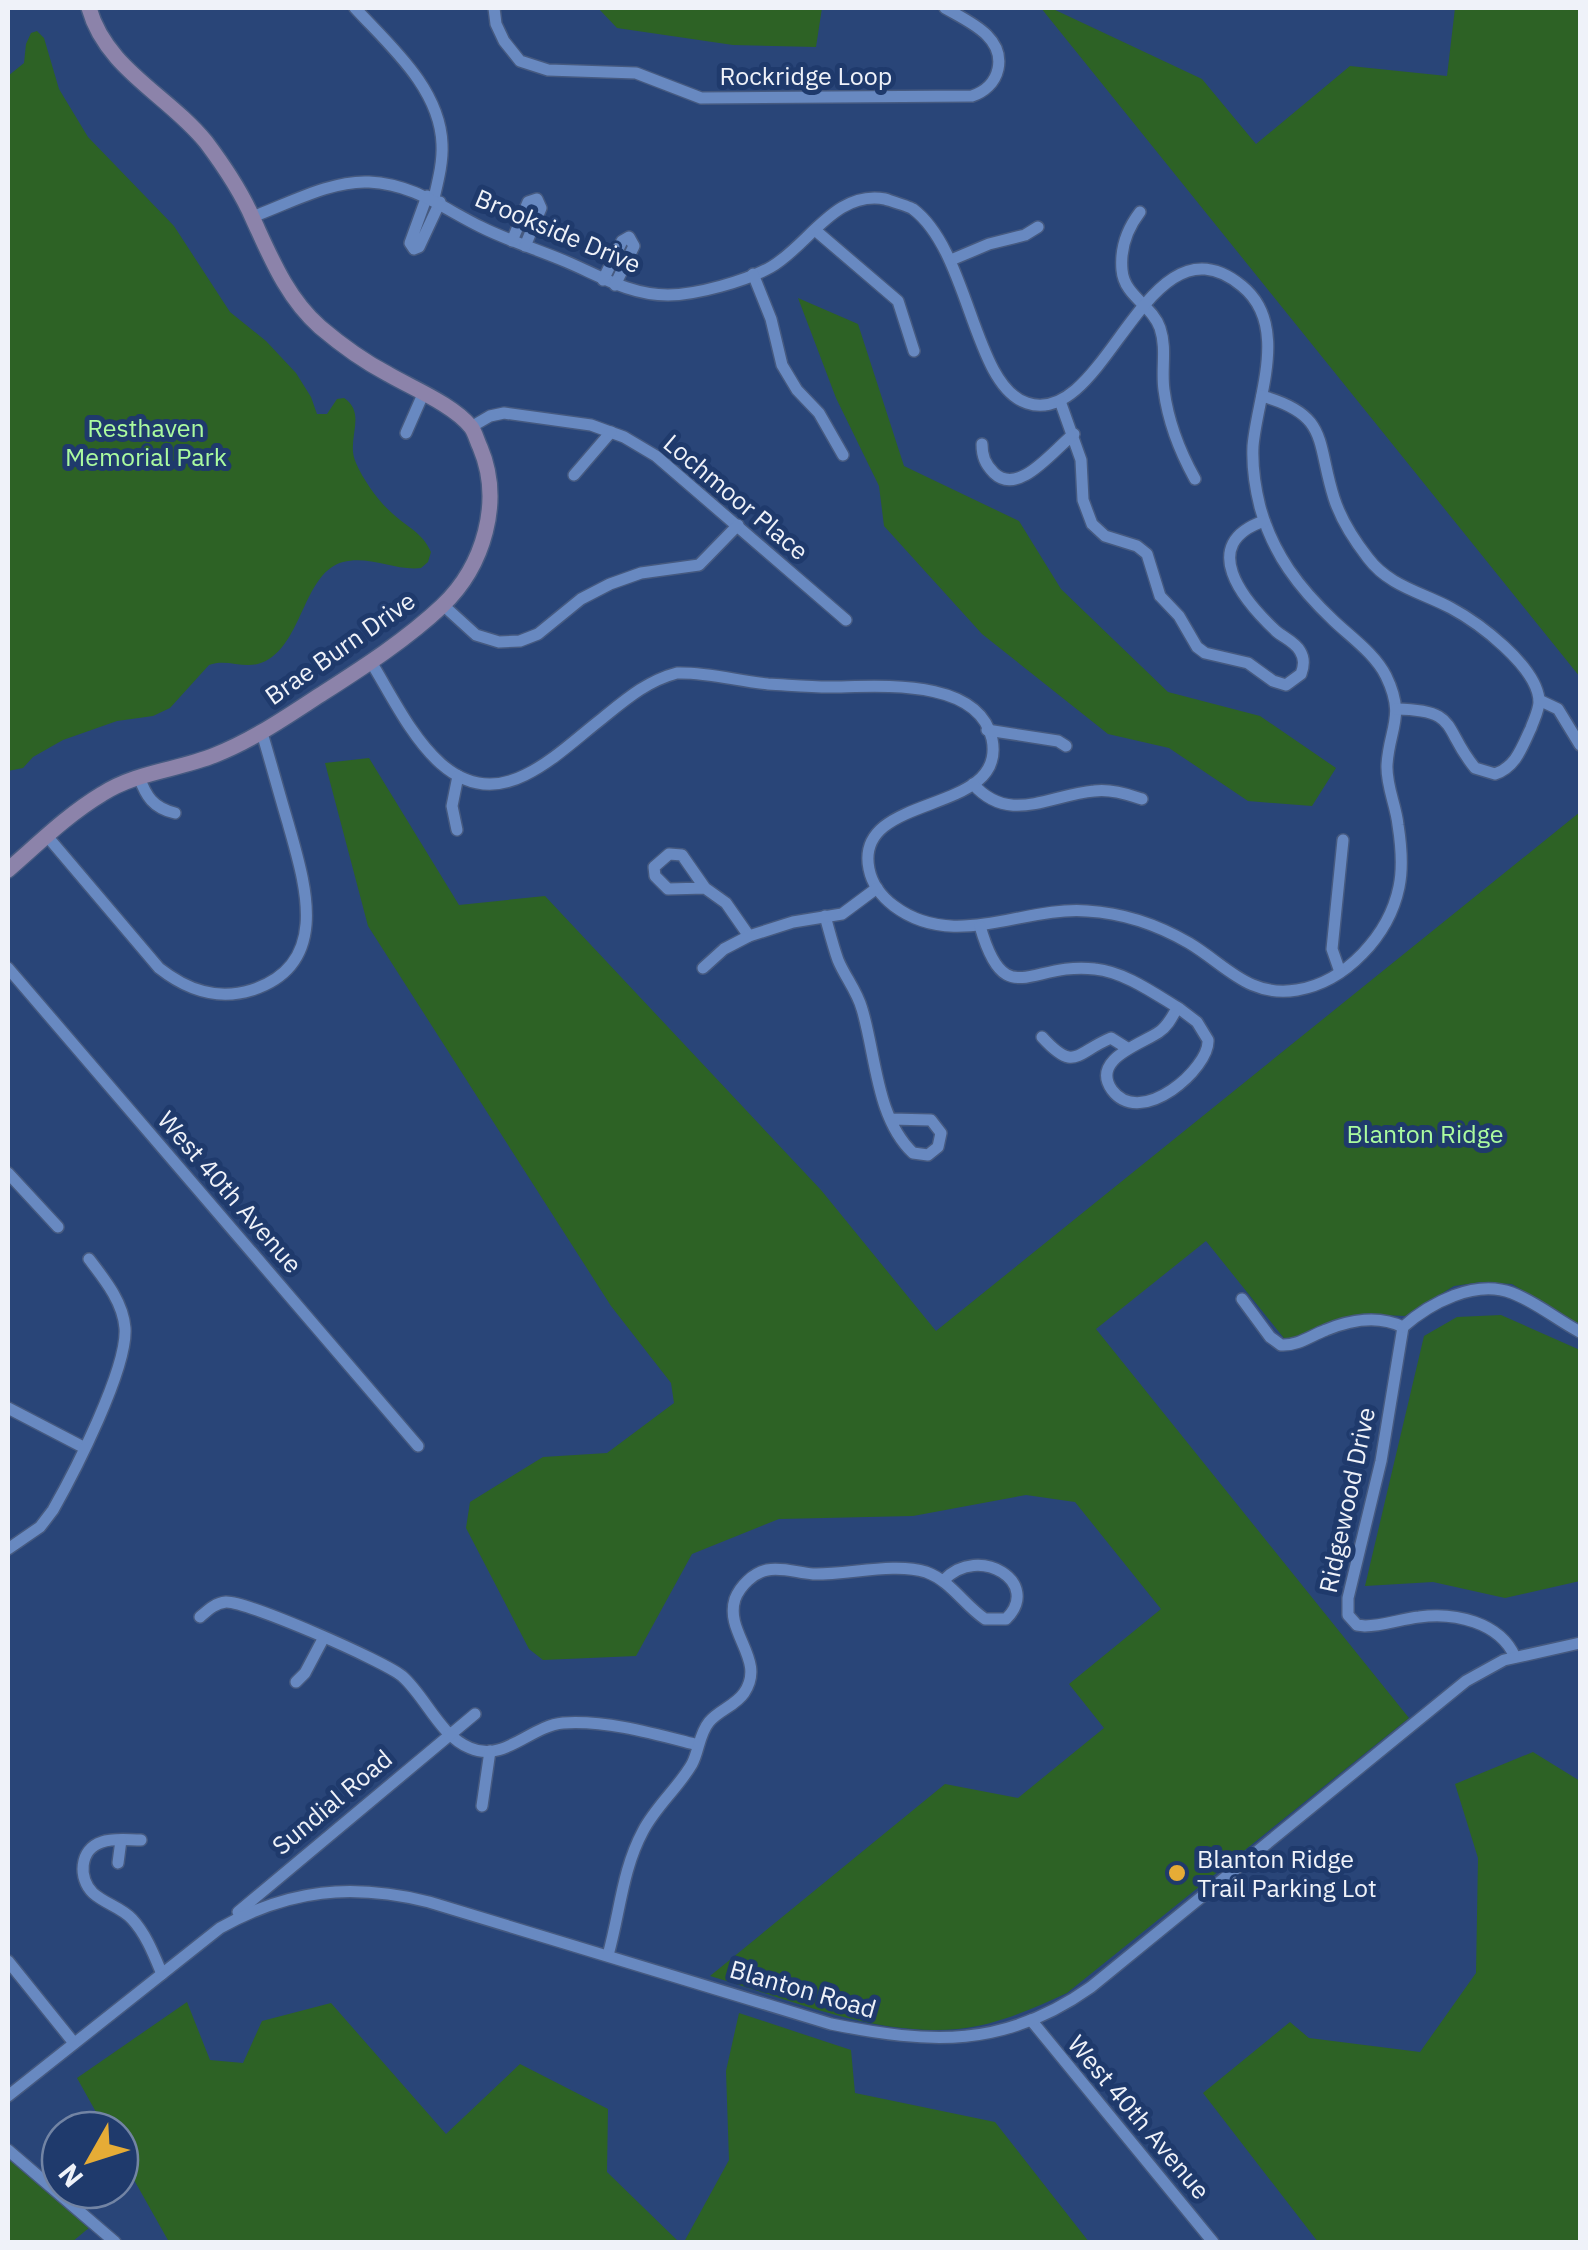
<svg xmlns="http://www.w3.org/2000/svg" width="1588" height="2250" font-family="'IBM Plex Sans',sans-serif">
<rect width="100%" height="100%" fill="#294578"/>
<!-- green -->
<g fill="#2d6225">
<path d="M598,8H822L816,47L733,45L617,28Z"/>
<path d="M1041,8H1051L1202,79L1256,144L1350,66L1447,76L1455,8H1580V677Z"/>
<path d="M37,31L44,38L59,89L88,137L174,226L230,312L266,341L296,373L311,397L317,414H327L337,399L344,398C368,414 345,440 356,463C364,481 378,501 393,514C408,528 422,532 431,552L428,562L421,568C395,571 369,555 343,562C305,572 303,638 269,659C248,673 229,657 209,665L170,708L153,716L117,721L63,740L33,757L23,768L8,771V76L24,63L26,44L31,33Z"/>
<path d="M798,298L858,324L904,466L1019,521L1061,589L1168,692L1260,716L1336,768L1312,806L1248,801L1169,748L1108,734L982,634L884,526L879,486L836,398Z"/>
<path d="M369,758L459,905L545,896L821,1190L936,1331L1580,812V1325L1512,1284L1481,1282L1454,1286L1405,1316L1381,1315L1287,1342L1206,1241L1096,1329L1409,1718L1067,1993C1032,2009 997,2025 958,2029C875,2037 789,1999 710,1976L945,1784L1018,1798L1104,1728L1069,1684L1161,1609L1075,1502L1026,1495L913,1516L779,1519L692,1554L636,1656L543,1660L529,1649L466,1528L470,1502L543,1457L607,1453L674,1403L671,1383L611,1306L368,926L325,763Z"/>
<path d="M1501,1315L1580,1350V1581L1505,1598L1433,1582L1365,1586L1424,1336L1457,1317Z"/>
<path d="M1533,1752L1580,1781V2242H1318L1203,2093L1290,2022L1309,2038L1420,2052L1476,1973L1478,1858L1455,1784Z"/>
<path d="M187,2002L210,2060L243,2063L262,2021L331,2003L446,2134L520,2064L608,2109L607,2172L679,2242H169L120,2155V2130H106L77,2078Z"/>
<path d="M739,2013L851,2050L855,2093L995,2122L1089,2242H1094H684L729,2160L726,2071Z"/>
<path d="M8,2157L90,2227L72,2242H8Z"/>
</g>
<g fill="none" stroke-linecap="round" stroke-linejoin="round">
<!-- street casing -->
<g stroke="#465a80" stroke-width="14">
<g id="street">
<path d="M355,8C389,45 440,88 442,144C443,162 438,181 434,198"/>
<path d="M494,8L496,24L504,41L520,61L548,70L636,73L701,98L972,96C984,92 995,83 998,69C1005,36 967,21 945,8"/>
<path d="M427,196L410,243L414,249L419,247L440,202"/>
<path d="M1140,212C1127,229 1120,248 1122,270C1124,296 1152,305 1160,328C1167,349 1161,369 1164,390C1168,421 1180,452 1195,479"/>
<path d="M252,217C288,204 331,180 369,182C414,184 444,209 481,227C509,241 539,250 567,262C600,276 630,295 668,295C696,295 746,281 771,267C809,245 835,190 885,199C891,201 908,206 913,209C970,252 973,386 1027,403C1107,430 1146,207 1242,286C1290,325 1257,397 1253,446C1252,467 1255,487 1260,507C1273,554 1299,588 1334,621C1352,638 1375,654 1386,676C1406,717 1389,728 1387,765C1386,786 1396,805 1398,825C1401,844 1403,868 1399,887C1389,935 1346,982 1297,990C1249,998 1226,965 1189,943C1158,925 1123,913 1087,911C1022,906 954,951 894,906C882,897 872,884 869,869C853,791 1008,817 992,739C978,676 875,687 829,687C809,687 788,685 768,684C737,681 708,672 677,673C646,681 624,701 599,721C576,739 552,762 525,775C445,815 404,715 371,662"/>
<path d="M815,230L898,301L914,351"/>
<path d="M512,241L528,202L537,199L541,208L525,246"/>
<path d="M951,260L989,244L1025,235L1038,227"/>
<path d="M753,274L771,319L782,365L797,390L819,413L843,455"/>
<path d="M603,280L622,241L629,237L634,246L615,285"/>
<path d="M1262,396C1330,415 1316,442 1334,498C1341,520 1354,540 1368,558C1389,586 1421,592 1451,608C1479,623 1535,665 1539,699C1540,709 1534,719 1531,728C1522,747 1516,767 1495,774L1475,768C1442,728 1460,710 1396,709"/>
<path d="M1060,401L1081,460L1083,500L1092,524L1105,536L1137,546L1147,554L1160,596L1179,616L1197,647L1205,653L1248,663L1273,681L1286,685L1301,674C1304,666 1305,659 1300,651C1295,642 1284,638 1276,631C1243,600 1197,544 1264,521"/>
<path d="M471,427L490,416L504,413L591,425L624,437L656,456L846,620"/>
<path d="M406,433L424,392"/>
<path d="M982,444C982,456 985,464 994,473C1019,497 1054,449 1074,434"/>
<path d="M574,475L611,432"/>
<path d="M443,605L476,635L499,642L520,641L538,634L581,599L610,584L641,573L699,565L738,525"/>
<path d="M1539,700L1558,709L1580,745"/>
<path d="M987,730L1058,741L1066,746"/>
<path d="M139,777C146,796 153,808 175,813"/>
<path d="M973,784C1009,825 1049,795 1094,791C1111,789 1126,794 1142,799"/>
<path d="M457,830L452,806L458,776"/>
<path d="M47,836L159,968C187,990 217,1001 252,990C333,964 304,881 288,823C279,793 271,763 262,733"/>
<path d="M705,888L668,889L655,876L654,867L669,854L682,855L705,888L726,903L749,936"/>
<path d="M825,916C829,930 833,946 838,960C845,977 857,991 862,1009C876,1055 876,1118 913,1153L928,1155L938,1147L941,1133L931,1120L891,1119"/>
<path d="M980,926C1005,1014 1030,961 1095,969C1125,972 1155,994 1180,1009L1197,1022L1208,1040C1210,1068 1141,1129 1112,1090C1090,1059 1142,1044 1159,1032C1168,1026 1172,1017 1177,1008"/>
<path d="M8,968L418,1446"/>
<path d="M703,968L724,949L749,936L793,922L842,914L877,888"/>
<path d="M1340,972L1332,949L1343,840"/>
<path d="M1042,1037C1075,1073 1075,1053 1111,1038L1127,1048"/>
<path d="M8,1173L58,1227"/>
<path d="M1242,1299L1270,1337L1281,1345C1298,1346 1310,1336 1326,1330C1350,1320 1379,1315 1403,1327"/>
<path d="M1403,1327L1381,1461L1348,1598V1615L1357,1625L1365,1626C1383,1626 1401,1619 1419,1617C1454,1612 1500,1622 1515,1657"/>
<path d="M1403,1327C1430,1303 1475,1279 1512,1293C1536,1302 1557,1320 1580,1332"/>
<path d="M8,1408L83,1447"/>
<path d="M8,1549L40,1527L53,1510C74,1473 128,1368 125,1328C123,1302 105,1280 89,1259"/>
<path d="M200,1617C208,1610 215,1603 226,1602C247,1601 384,1661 402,1676C426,1697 439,1735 470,1748C504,1763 530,1726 563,1723C608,1720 655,1734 698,1745"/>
<path d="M296,1682L305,1673L323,1639"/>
<path d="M482,1806L490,1751"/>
<path d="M141,1840C128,1840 113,1838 102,1842C79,1849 78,1879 93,1893C105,1904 121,1907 132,1919C146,1934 154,1955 162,1974"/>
<path d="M118,1863L121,1840"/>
<path d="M238,1912L475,1714"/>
<path d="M608,1955C620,1913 622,1870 643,1831C656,1806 678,1788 692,1764C699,1751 699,1734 709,1722C719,1710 735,1706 744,1693C767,1660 724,1633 735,1599C740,1586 753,1573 767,1570C783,1567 798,1573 813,1574C847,1575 895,1562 926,1572C951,1581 964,1605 985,1619H1006C1043,1583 979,1543 944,1580"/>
<path d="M8,1961L74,2043"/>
<path d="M1031,2020L1213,2242"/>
<path d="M8,2096L220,1928C289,1889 352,1883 429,1902L831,2024C930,2044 1004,2049 1091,1987L1466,1681L1504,1660L1580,1643"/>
<path d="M8,2150L115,2242"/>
</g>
</g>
<!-- secondary casing -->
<g stroke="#465a80" stroke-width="18">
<path id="secondary" d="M8,870C38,844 67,815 102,794C136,772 178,770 215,755C253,740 286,717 320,695C362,668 406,640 442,606C484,566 503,501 480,447C477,441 475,432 471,427C454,405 412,388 388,374C365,362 340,344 320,327C287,298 271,258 253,219C241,191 224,166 206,142C168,95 106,69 89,8"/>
</g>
<!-- street -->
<use href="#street" stroke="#6889c1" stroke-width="11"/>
<!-- secondary -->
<use href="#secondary" stroke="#8c83aa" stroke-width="15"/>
</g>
<!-- markers -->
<circle fill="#e6ac36" stroke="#1f3a6c" stroke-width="4" cx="1177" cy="1873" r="10"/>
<g text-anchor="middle" stroke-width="10" stroke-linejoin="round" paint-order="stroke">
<!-- street labels -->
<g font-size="25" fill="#eff2f9" stroke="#1f3a6c">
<text x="806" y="85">Rockridge Loop</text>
<text transform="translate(558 231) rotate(23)" y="9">Brookside Drive</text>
<text transform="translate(736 497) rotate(40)" y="9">Lochmoor Place</text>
<text transform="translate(340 648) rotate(-35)" y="9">Brae Burn Drive</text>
<text transform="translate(230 1192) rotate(49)" y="9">West 40th Avenue</text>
<text transform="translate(1347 1500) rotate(-78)" y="9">Ridgewood Drive</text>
<text transform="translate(332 1802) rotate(-40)" y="9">Sundial Road</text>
<text transform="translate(803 1989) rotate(16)" y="9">Blanton Road</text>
<text transform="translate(1139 2117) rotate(50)" y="9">West 40th Avenue</text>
</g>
<!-- park labels -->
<g font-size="25" fill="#abfb9f" stroke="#1f3a6c">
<text x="146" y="437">Resthaven<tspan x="146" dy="29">Memorial Park</tspan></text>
<text x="1425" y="1143">Blanton Ridge</text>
</g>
<!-- poi labels -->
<g font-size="25" fill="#eff2f9" stroke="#1f3a6c" text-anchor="start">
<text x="1197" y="1868">Blanton Ridge<tspan x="1197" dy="29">Trail Parking Lot</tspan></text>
</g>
</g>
<!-- border -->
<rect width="1588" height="2250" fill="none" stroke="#eff2f9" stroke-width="20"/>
<!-- north arrow -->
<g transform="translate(90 2160) rotate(231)"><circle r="48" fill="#1f3a6c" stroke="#7284a4" stroke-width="2.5"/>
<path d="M0-8L18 38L0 25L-18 38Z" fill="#e6ac36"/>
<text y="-15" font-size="28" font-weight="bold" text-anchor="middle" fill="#eff2f9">N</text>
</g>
</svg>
